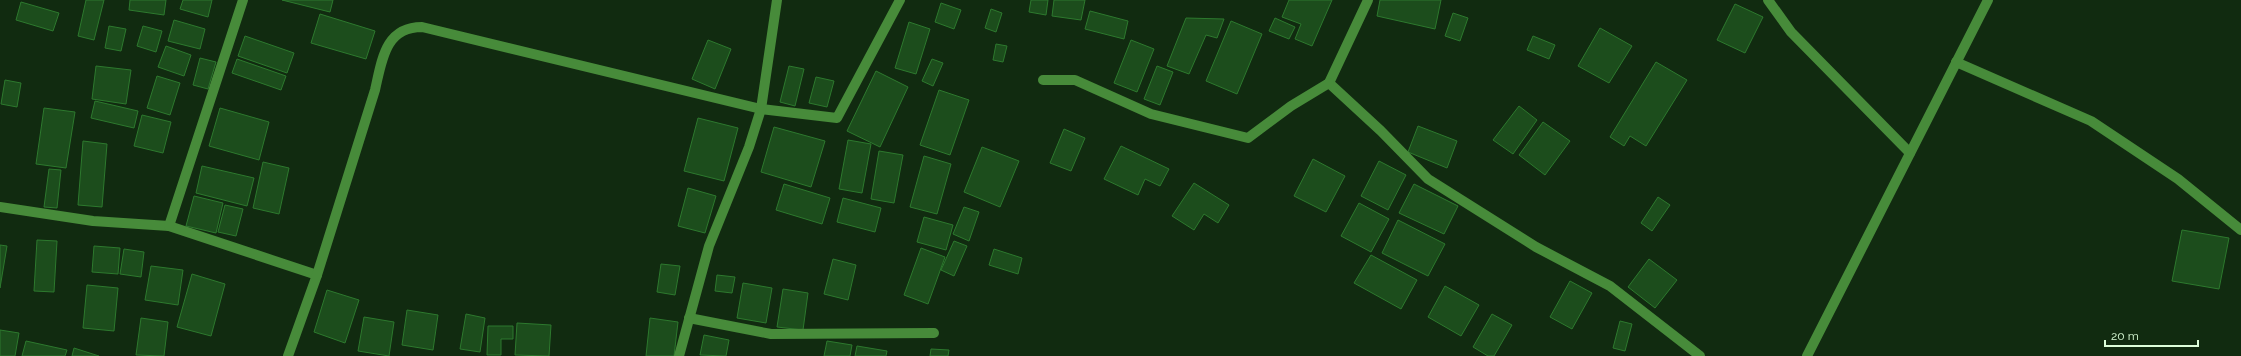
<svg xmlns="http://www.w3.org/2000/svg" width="2241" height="356" font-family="Raleway,sans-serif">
<rect width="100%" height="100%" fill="#112b10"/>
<!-- building -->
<g fill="#1c4d1c" stroke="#2d792e">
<path d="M86,0H104L94,40L78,36Z"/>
<path d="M130,0H166L164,15L129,10Z"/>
<path d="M183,0H212L208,17L180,9Z"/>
<path d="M282,0H333L330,12Z"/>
<path d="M1031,0H1048L1046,15L1029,12Z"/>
<path d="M1054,0H1085L1081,20L1052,16Z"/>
<path d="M1289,0H1332L1312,46L1295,39L1301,24L1282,17Z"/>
<path d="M1380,0H1441L1435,29L1377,16Z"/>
<path d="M21,2L59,13L53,31L16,20Z"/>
<path d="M941,3L961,10L954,29L935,22Z"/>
<path d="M1735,4L1763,17L1745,53L1717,40Z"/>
<path d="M991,9L1002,13L996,32L985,28Z"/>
<path d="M1090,11L1128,21L1124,39L1085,29Z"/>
<path d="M1453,13L1468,18L1460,41L1445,36Z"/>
<path d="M320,14L375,31L366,59L311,43Z"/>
<path d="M1186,18L1224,19L1217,38L1206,35L1189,74L1167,66Z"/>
<path d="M1275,18L1295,27L1289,39L1269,31Z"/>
<path d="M174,20L205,29L200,49L168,41Z"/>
<path d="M1231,21L1262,34L1237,94L1206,81Z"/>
<path d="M909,22L930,29L916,74L895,68Z"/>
<path d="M109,26L126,29L121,51L105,48Z"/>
<path d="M143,26L162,31L156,52L137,46Z"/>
<path d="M1600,28L1632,46L1609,83L1578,66Z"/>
<path d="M245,36L294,53L287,73L238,56Z"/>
<path d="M1533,36L1555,45L1549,59L1527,50Z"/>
<path d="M708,40L731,49L715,89L692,79Z"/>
<path d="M1131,40L1154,49L1137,92L1114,83Z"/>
<path d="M996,44L1007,46L1003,62L993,60Z"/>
<path d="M166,46L191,55L184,76L158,67Z"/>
<path d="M200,58L216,62L208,89L193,85Z"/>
<path d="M237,59L286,76L281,90L232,73Z"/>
<path d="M932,59L943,63L933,86L922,81Z"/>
<path d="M1656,62L1687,80L1646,146L1630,136L1624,146L1610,137Z"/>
<path d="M96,66L131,70L126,104L92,99Z"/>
<path d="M789,66L804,69L795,106L780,102Z"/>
<path d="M1157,66L1173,72L1160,105L1144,99Z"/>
<path d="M876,71L908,87L880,147L847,131Z"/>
<path d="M157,76L180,83L170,115L147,108Z"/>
<path d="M816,77L834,81L827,107L809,103Z"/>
<path d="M5,80L21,83L17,107L1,104Z"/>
<path d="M939,90L969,100L950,155L920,145Z"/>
<path d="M95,101L138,111L134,128L91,118Z"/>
<path d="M1519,106L1537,120L1513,154L1493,140Z"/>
<path d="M44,108L75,112L66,168L36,164Z"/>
<path d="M220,108L269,122L259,160L209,146Z"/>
<path d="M142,115L171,122L163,153L134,146Z"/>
<path d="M698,118L738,128L724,181L684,171Z"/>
<path d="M1543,122L1570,141L1545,175L1519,155Z"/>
<path d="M1418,126L1457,141L1447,168L1408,152Z"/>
<path d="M774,127L825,141L811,187L761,172Z"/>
<path d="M1064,129L1085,138L1071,171L1050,163Z"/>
<path d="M848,140L871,144L862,193L839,189Z"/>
<path d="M83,141L107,144L102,207L78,205Z"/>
<path d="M1121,146L1169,169L1160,186L1145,179L1138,195L1104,179Z"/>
<path d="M982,147L1019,161L1000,207L964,192Z"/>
<path d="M879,151L903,155L894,203L871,199Z"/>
<path d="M924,156L951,164L937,214L910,207Z"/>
<path d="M1313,159L1345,176L1326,212L1294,196Z"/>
<path d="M1379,161L1406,175L1388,210L1361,196Z"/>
<path d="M263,162L289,168L279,214L253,208Z"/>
<path d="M202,166L254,178L247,206L196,193Z"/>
<path d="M49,169L61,170L57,208L44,207Z"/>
<path d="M1194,183L1229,205L1218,223L1204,214L1194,230L1172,216Z"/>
<path d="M784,184L830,198L822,224L776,210Z"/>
<path d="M1414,184L1458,206L1444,234L1399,213Z"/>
<path d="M688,188L716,196L705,233L678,226Z"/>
<path d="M194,196L223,203L216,233L186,226Z"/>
<path d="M1658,197L1670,205L1652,231L1641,223Z"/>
<path d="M843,198L881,208L875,232L837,222Z"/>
<path d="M1359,203L1389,219L1371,252L1341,236Z"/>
<path d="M225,205L243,209L236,236L218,232Z"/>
<path d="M964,207L979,212L969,241L953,234Z"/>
<path d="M924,217L953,225L946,250L917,242Z"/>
<path d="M1398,220L1445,244L1428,276L1382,253Z"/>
<path d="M2182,230L2229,238L2219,289L2172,281Z"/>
<path d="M37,240L57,241L54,292L34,291Z"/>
<path d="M954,241L967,246L954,276L941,270Z"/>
<path d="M0,245L7,246L0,288Z"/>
<path d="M94,246L120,248L118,274L92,272Z"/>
<path d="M921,248L945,257L928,304L904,295Z"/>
<path d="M124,249L144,252L141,277L120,274Z"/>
<path d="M994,249L1022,258L1018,274L989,265Z"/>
<path d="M1371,255L1417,280L1401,309L1354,283Z"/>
<path d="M833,259L856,265L848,300L824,294Z"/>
<path d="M1649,259L1677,280L1655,308L1628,287Z"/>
<path d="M661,264L680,266L675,295L657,292Z"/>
<path d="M151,266L183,270L178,305L145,300Z"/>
<path d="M192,274L225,284L211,336L177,327Z"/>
<path d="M717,275L735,277L732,293L715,291Z"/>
<path d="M1570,281L1592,293L1572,329L1550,317Z"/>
<path d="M743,283L772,288L766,323L737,318Z"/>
<path d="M87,285L118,288L114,331L83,328Z"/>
<path d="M1445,286L1479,305L1461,336L1428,317Z"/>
<path d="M783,289L808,293L803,330L777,327Z"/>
<path d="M327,290L359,300L345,343L314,332Z"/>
<path d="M407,310L438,315L433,350L402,345Z"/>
<path d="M466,314L485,318L480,352L460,349Z"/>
<path d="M1492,314L1512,325L1494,356H1488L1473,347Z"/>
<path d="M364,317L394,322L389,356L358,351Z"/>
<path d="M141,318L168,322L164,356L136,355Z"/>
<path d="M650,318L678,322L674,356H646Z"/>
<path d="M1620,321L1632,324L1625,351L1613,348Z"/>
<path d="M517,323L551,325L549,356L515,355Z"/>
<path d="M488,326H513V339H501V355H487Z"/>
<path d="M0,330L19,333L15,356H0Z"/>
<path d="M704,335L729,340L726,356L700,355Z"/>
<path d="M26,341L67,350L65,356H22Z"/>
<path d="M827,341L852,345L850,356H824Z"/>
<path d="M857,346L887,351L886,356H855Z"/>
<path d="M74,348L99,356H72Z"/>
<path d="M931,349L949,350L948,356H930Z"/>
</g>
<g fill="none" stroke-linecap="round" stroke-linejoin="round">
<!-- minor -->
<g stroke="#478b3a" stroke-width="10">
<path d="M1368,0L1329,83L1381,131L1428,179L1536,247L1610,286L1700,356"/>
<path d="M1768,0L1791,32L1910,153"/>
<path d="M1956,62L2091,121L2178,179L2241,230"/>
<path d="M1043,80H1075L1151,114L1248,138L1291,106L1329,83"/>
<path d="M0,207L93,221L169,226L317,275"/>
<path d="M169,226L243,0"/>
<path d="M689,318L771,334L934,333"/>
<path d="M288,356L317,275L375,90C382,60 385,27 422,27L761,109L837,118L900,0"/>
<path d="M679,356L709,246L749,147L761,109L777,0"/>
<path d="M1807,356L1988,0"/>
</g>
</g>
<!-- scale -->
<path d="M2105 340v6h93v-6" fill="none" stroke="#ddffda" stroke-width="2"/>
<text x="2111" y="340" font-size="12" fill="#ddffda" stroke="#112b10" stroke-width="3" paint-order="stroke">20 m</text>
</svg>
